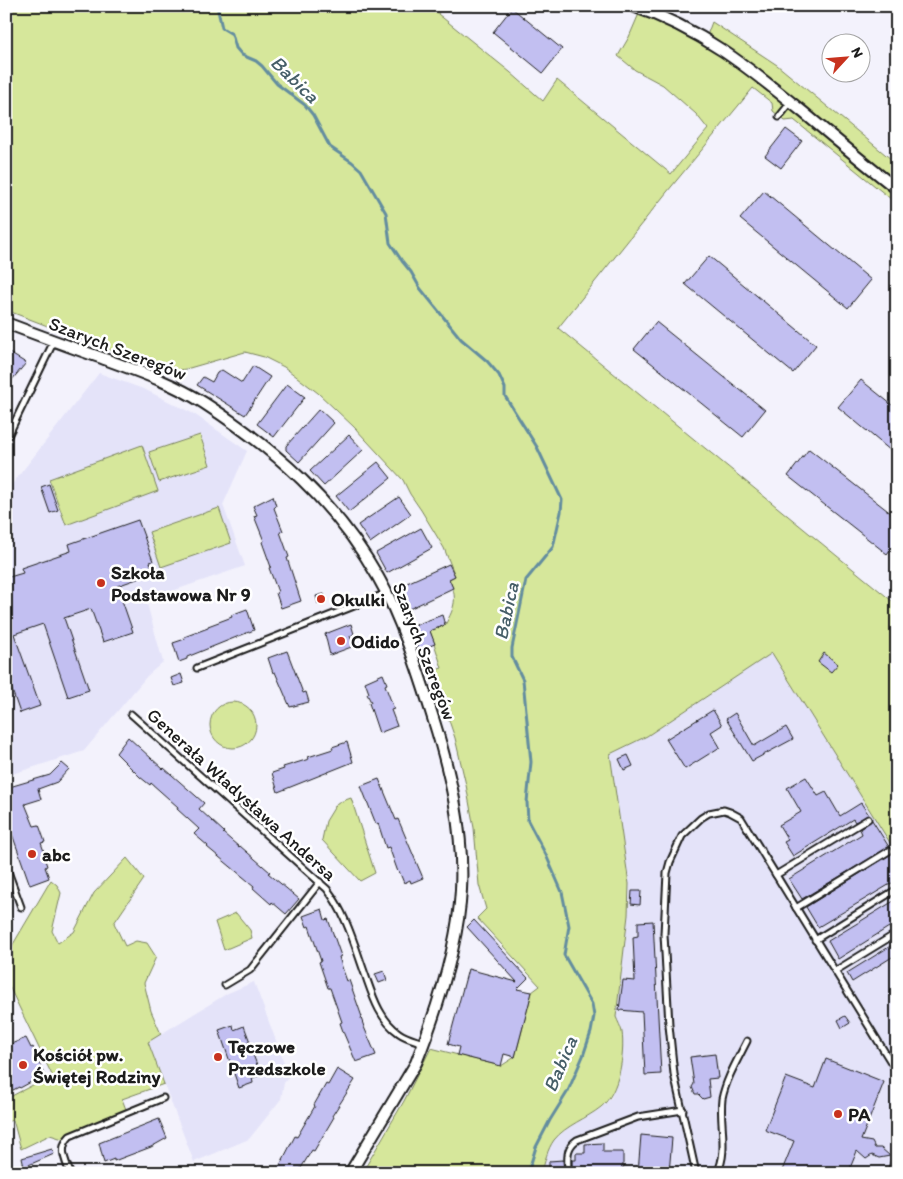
<svg xmlns="http://www.w3.org/2000/svg" width="903" height="1179" font-family="Itim,sans-serif">
<rect width="100%" height="100%" fill="#f3f2fc"/>
<filter id="ink" filterUnits="userSpaceOnUse"><feTurbulence type="fractalNoise" baseFrequency=".02" numOctaves="2"/><feDisplacementMap in="SourceGraphic" scale="10" xChannelSelector="R" yChannelSelector="G"/><feConvolveMatrix kernelMatrix="1 2 1 2 8 2 1 2 1" color-interpolation-filters="sRGB"/></filter>
<g filter="url(#ink)">
<!-- built -->
<g fill="#e4e3f9">
<path d="M99,373L146,390L194,414L247,451L223,505L245,566L146,600L163,662L147,676L84,751L6,776V492Z"/>
<path d="M772,653L897,854V1173H542L547,1154L554,1140L569,1127L601,1108L611,1098L617,1082L622,1059V1030L616,1017L628,915L629,884L610,754L647,736Z"/>
<path d="M254,982L288,1073V1078L284,1083L281,1099L249,1139L194,1162L148,1042L228,993Z"/>
</g>
<!-- green -->
<g fill="#d6e79b" stroke="#79825c">
<path d="M6,6H441L438,14L510,72L543,101L557,80L671,174L708,129L696,114L663,85L635,70L618,56L629,37L641,9L706,38L712,22L777,65L897,164V204L794,120L785,121L773,111L772,103L753,88L667,192L558,328L897,605V854L772,653L647,736L610,754L629,884L628,915L616,1017C618,1022 621,1027 622,1032C625,1054 619,1093 601,1107C586,1119 566,1125 554,1140C547,1150 545,1161 542,1173H362L404,1101L431,1048L501,1066L515,1057L532,992L540,986L477,918L486,909L479,885L474,828L466,785L455,738L432,671L442,668L430,631L445,625C455,607 458,598 449,579L455,576L444,548L421,510L410,494L403,480L354,427L318,393L284,367L264,357L245,352L186,369L167,372L6,310Z"/>
<path d="M200,435L210,465L159,482L149,452Z"/>
<path d="M142,445L158,491L66,525L49,479Z"/>
<path d="M219,508L231,543L161,567L149,532Z"/>
<circle cx="233" cy="725" r="23"/>
<path d="M351,798L375,873L360,881L322,840L326,821L337,803Z"/>
<path d="M127,858L144,879L114,923L125,946L136,941L147,943L156,957L144,983L151,1011L161,1034L148,1042L164,1084L122,1099L127,1112L66,1140L50,1135L21,1149L13,1120L6,1122V1099L52,1075L7,982L12,946L51,880L57,885L61,893L52,931L58,943L74,932L94,893Z"/>
<path d="M236,913L250,930L252,938L224,950L215,922Z"/>
</g>
<g fill="none" stroke-linecap="round" stroke-linejoin="round">
<!-- stream -->
<path stroke="#648d9f" stroke-width="3" d="M217,6L222,28L232,34L236,48L242,55L256,61L262,66L277,84L305,105L313,115L330,147L352,162L361,170L386,213L390,243L402,261L411,272L420,288L461,339L487,361L499,375L505,388V396L537,447L562,500L561,512L553,547L526,580L512,648V657L523,680L531,762L527,802L528,821L546,855L562,892L569,926L564,955L592,1004L594,1016L591,1032L583,1056L568,1091L550,1120L536,1147L528,1173"/>
</g>
<!-- building -->
<g fill="#c2bff1" stroke="#1c1c1c">
<path d="M512,8L562,49L543,73L493,32Z"/>
<path d="M786,129L802,141L781,168L765,156Z"/>
<path d="M764,191L871,280L848,308L740,219Z"/>
<path d="M709,256L816,345L793,373L685,284Z"/>
<path d="M656,322L765,410L743,437L634,349Z"/>
<path d="M6,351L26,363L6,387Z"/>
<path d="M253,366L270,377L245,415L197,385L203,377L212,382L217,373L222,370L242,383Z"/>
<path d="M861,380L897,409V456L838,407Z"/>
<path d="M287,384L305,397L274,437L257,424Z"/>
<path d="M319,409L334,423L299,462L286,450V446Z"/>
<path d="M349,435L363,450L324,486L310,471Z"/>
<path d="M809,449L897,518V541L887,554L788,476Z"/>
<path d="M378,462L391,478L349,512L336,496Z"/>
<path d="M49,484L58,510L50,513L41,487Z"/>
<path d="M273,496L276,506L274,508L283,531L280,532L289,557L287,558L301,601L281,608L276,593L278,592L269,568L271,567L262,542L264,541L254,516L257,515L253,506Z"/>
<path d="M399,497L411,514L370,543L358,525Z"/>
<path d="M138,520L153,561L150,562L154,573L117,586L133,632L103,642L91,609L64,618L89,690L68,697L43,624L14,634L40,706L20,713L6,673V578L23,573L21,568L71,551L69,544Z"/>
<path d="M421,528L432,548L387,573L376,553Z"/>
<path d="M449,564L455,576L449,579L453,588L407,610L396,588Z"/>
<path d="M324,594L326,602L318,604L316,596Z"/>
<path d="M247,609L254,630L187,657V659L179,662L173,643L185,639L184,637L208,628V626L232,617L231,615Z"/>
<path d="M442,615L445,625L430,631L435,644L419,650L410,627Z"/>
<path d="M351,624L354,634L350,636L354,646L330,655L325,634Z"/>
<path d="M287,651L303,693L306,692L309,702L290,707L275,672L273,673L268,658Z"/>
<path d="M824,653L838,664L831,672L818,662Z"/>
<path d="M181,674L184,683L174,686L171,678Z"/>
<path d="M383,674L387,684L385,685L394,709L391,710L397,726L379,733L369,703L371,702L367,694L369,693L365,682Z"/>
<path d="M713,710L722,725L711,732L720,747L685,769L666,739Z"/>
<path d="M735,713L754,746L786,727L793,739L752,761L726,719Z"/>
<path d="M128,737L163,769L164,768L204,803L199,809L224,832L223,833L239,847L240,846L270,872L268,873L299,899L286,914L272,902L271,904L253,888L254,886L207,847L208,846L194,834L199,829L177,809L178,807L151,783L150,785L140,777L116,753Z"/>
<path d="M347,742L353,762L278,792L272,773L284,769L283,767L309,759L308,757L333,749L332,747Z"/>
<path d="M628,755L633,766L624,770L619,759Z"/>
<path d="M62,763L69,769L57,782L38,789L41,799L25,804L34,826L39,825L45,842L41,843L46,857H44L47,866L45,867L49,878L30,885L6,817V788L50,775Z"/>
<path d="M806,777L818,796L826,792L840,816L861,803L869,815L855,822L853,819L793,856L784,842L788,840L779,825L801,812L787,788Z"/>
<path d="M379,779L396,820L398,819L423,878L411,883L410,880L404,883L399,871L398,872L389,847L386,848L378,823L376,824L361,786Z"/>
<path d="M872,820L889,847L802,899L789,879L862,834L860,829Z"/>
<path d="M893,853L897,860V880L818,927L806,907Z"/>
<path d="M632,891H641L640,905L631,904Z"/>
<path d="M897,899V929L892,931L889,927L838,959L828,941Z"/>
<path d="M322,909L325,920L328,919L341,956L339,957L343,970L347,981L349,980L362,1017L361,1018L364,1027L376,1055L356,1062L344,1034L340,1023L342,1022L330,988H328L319,962L321,961L309,926L307,927L303,916Z"/>
<path d="M474,920L528,978L517,989L532,992L515,1057L504,1054L501,1066L457,1055L459,1047L448,1044L468,969L517,982L467,927Z"/>
<path d="M653,921L661,1074L645,1075L642,1012L619,1010L623,980L635,981L633,937L638,936V922Z"/>
<path d="M897,942V954L852,982L847,973Z"/>
<path d="M384,971L387,980L379,983L375,974Z"/>
<path d="M845,1016L850,1023L842,1028L838,1020Z"/>
<path d="M233,1025L234,1030L244,1026L250,1042H248L261,1075L252,1078L253,1083L239,1088L219,1030Z"/>
<path d="M26,1038L31,1048L33,1047L44,1075L20,1088L19,1087L9,1092L6,1086V1046Z"/>
<path d="M715,1054L718,1078L708,1079L710,1097L703,1099L698,1094H695L692,1087L694,1084L690,1057Z"/>
<path d="M826,1059L884,1082L861,1140L872,1142L875,1148H881L890,1156L879,1158L872,1155L866,1159L857,1151L848,1173H781L794,1141L765,1130L786,1077L815,1088Z"/>
<path d="M337,1069L355,1080L332,1116L334,1117L314,1151L312,1150L298,1173H276L295,1136L297,1137L315,1106L314,1105L326,1084L328,1085Z"/>
<path d="M159,1119L167,1138L151,1147L114,1161V1159L104,1163L99,1143Z"/>
<path d="M641,1135L672,1138L669,1173H638Z"/>
<path d="M603,1143V1152H623V1173H572V1160H576V1153H585V1144Z"/>
<path d="M896,1146L897,1173H886Z"/>
<path d="M52,1149L54,1154L24,1167L22,1158Z"/>
<path d="M563,1160L564,1173H549V1161Z"/>
</g>
<g fill="none" stroke-linecap="round" stroke-linejoin="round">
<!-- service casing -->
<g stroke="#1c1c1c" stroke-width="9">
<g id="service">
<path d="M779,117L791,102"/>
<path d="M6,440L54,341"/>
<path d="M197,668L387,593"/>
<path d="M131,714L327,889C347,915 355,947 366,977C373,997 380,1020 399,1033C406,1038 415,1040 423,1043"/>
<path d="M6,866L21,907"/>
<path d="M776,875L868,819"/>
<path d="M796,908L889,851"/>
<path d="M815,940L897,889"/>
<path d="M835,971L897,933"/>
<path d="M225,985L250,970L320,882"/>
<path d="M70,1173C65,1159 58,1148 70,1136L163,1098"/>
<path d="M568,1173C568,1159 565,1148 577,1140L638,1117L683,1110"/>
<path d="M696,1173L674,1074L669,1025L664,934L667,873L670,862L682,836L701,818L709,813L724,810L730,812L741,818L897,1072"/>
<path d="M717,1173C729,1151 719,1124 722,1099C726,1079 738,1059 747,1041"/>
</g>
</g>
<!-- minor casing -->
<g stroke="#1c1c1c" stroke-width="14">
<g id="minor">
<path d="M633,6C701,29 748,67 803,112C834,138 865,164 897,189"/>
<path d="M6,323C38,335 70,347 102,358C137,371 173,383 204,403C275,449 336,503 378,577C401,617 419,673 433,718C450,772 464,831 461,890C458,947 437,1010 416,1063L350,1173"/>
</g>
</g>
<!-- service -->
<use href="#service" stroke="#fff" stroke-width="5"/>
<!-- minor -->
<use href="#minor" stroke="#fff" stroke-width="10"/>
</g>
</g>
<!-- markers -->
<g fill="#c8321e" stroke="#fff" stroke-width="2">
<circle cx="101" cy="583" r="5"/>
<circle cx="321" cy="599" r="5"/>
<circle cx="341" cy="641" r="5"/>
<circle cx="32" cy="854" r="5"/>
<circle cx="218" cy="1057" r="5"/>
<circle cx="23" cy="1065" r="5"/>
<circle cx="838" cy="1114" r="5"/>
</g>
<g text-anchor="middle" stroke-width="5" stroke-linejoin="round" paint-order="stroke">
<!-- street labels -->
<g font-size="19" fill="#1c1c1c" stroke="#fff">
<text transform="translate(118 348) rotate(21)" y="7">Szarych Szeregów</text>
<text transform="translate(425 651) rotate(69)" y="7">Szarych Szeregów</text>
<text transform="translate(242 794) rotate(42)" y="7">Generała Władysława Andersa</text>
</g>
<!-- poi labels -->
<g font-size="19" font-weight="bold" fill="#1c1c1c" stroke="#fff" text-anchor="start">
<text x="111" y="579">Szkoła<tspan x="111" dy="22">Podstawowa Nr 9</tspan></text>
<text x="331" y="606">Okulki</text>
<text x="351" y="648">Odido</text>
<text x="42" y="861">abc</text>
<text x="228" y="1053">Tęczowe<tspan x="228" dy="22">Przedszkole</tspan></text>
<text x="33" y="1061">Kościół pw.<tspan x="33" dy="22">Świętej Rodziny</tspan></text>
<text x="848" y="1121">PA</text>
</g>
<!-- water labels -->
<g font-size="20" font-style="italic" fill="#465e68" stroke="#fff">
<text transform="translate(295 79) rotate(44)" y="7">Babica</text>
<text transform="translate(506 611) rotate(-78)" y="7">Babica</text>
<text transform="translate(560 1064) rotate(-67)" y="7">Babica</text>
</g>
</g>
<!-- margin -->
<rect width="903" height="1179" fill="none" stroke="#fff" stroke-width="25"/>
<rect x="12" y="12" width="878" height="1154" fill="none" stroke="#1c1c1c" stroke-width="2" filter="url(#ink)"/>
<!-- north arrow -->
<g transform="translate(846 58) rotate(64)"><circle r="24" fill="#ffffff" stroke="#a4a4a4"/>
<path d="M0-4L9 19L0 12L-9 19Z" fill="#c8321e"/>
<text y="-8" font-size="14" font-weight="bold" text-anchor="middle" fill="#1c1c1c">N</text>
</g>
</svg>
